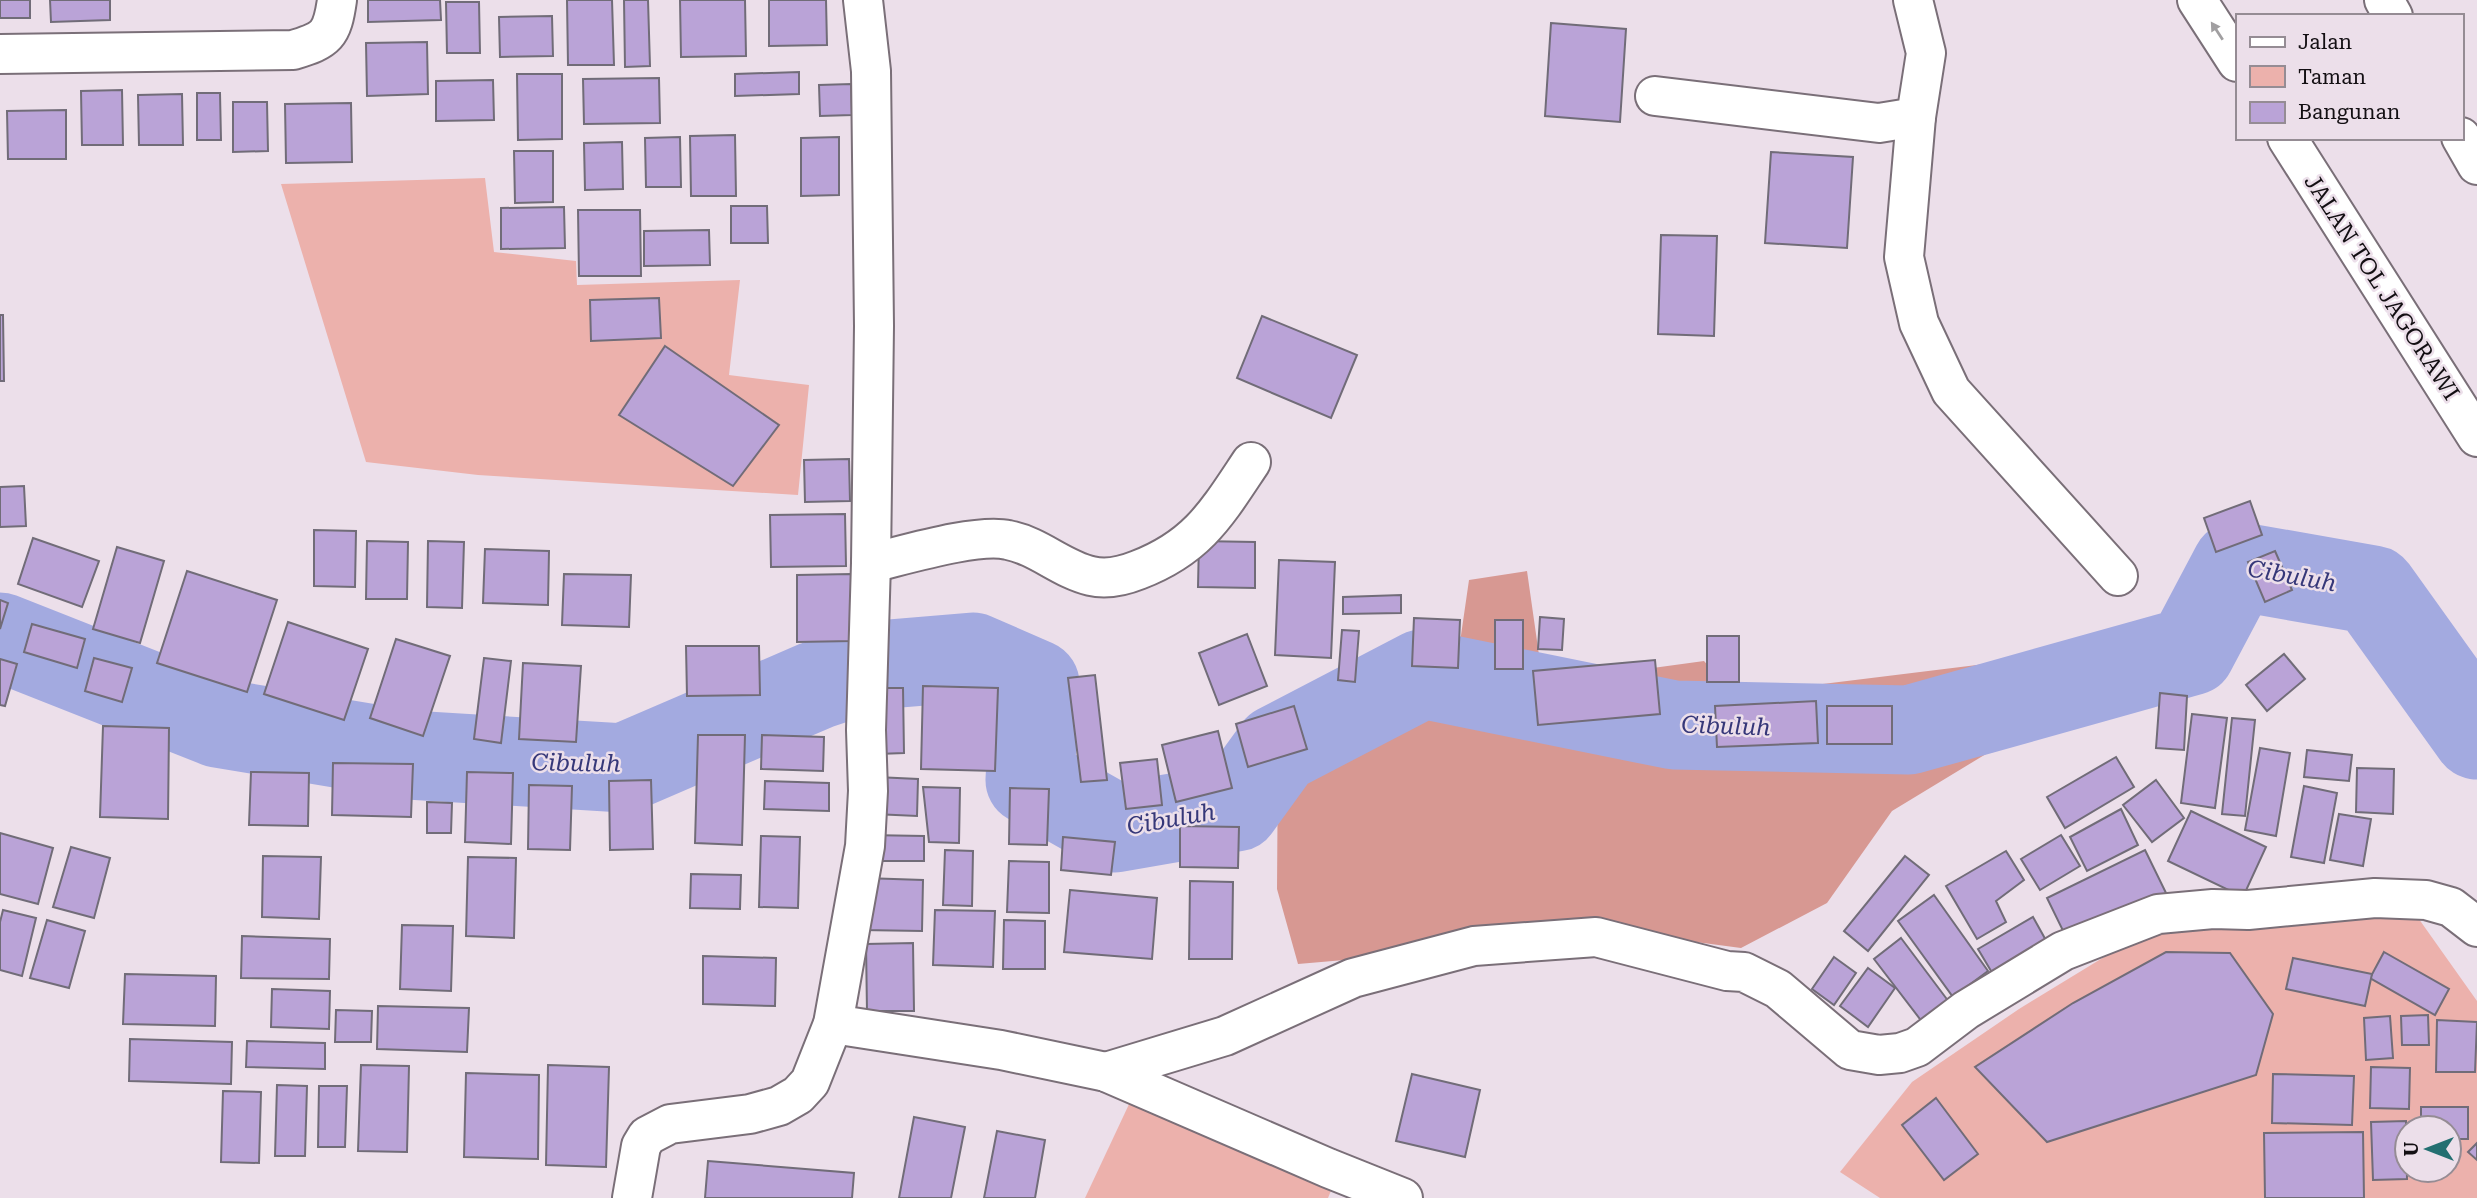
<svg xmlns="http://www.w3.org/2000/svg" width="2477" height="1198" font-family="'Roboto Serif',serif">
<rect width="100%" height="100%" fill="#ecdfea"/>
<!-- green -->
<g fill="#ecb1ac" fill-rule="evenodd">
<path d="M485,178L494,252L576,261L577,285L740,280L729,375L809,385L798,495L478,475L366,462L281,184Z"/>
<path d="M2404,898L2477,1001V1198H1880L1840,1172L1912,1082L2019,1009L2173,915ZM2407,1128H2449V1170H2407Z"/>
<path d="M1131,1100L1335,1181L1328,1198H1085Z"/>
</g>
<!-- forest -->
<path fill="#d79892" d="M1527,571L1543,683L1704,661L1734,695L1993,663L2014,737L1892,811L1827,903L1741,948L1591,928L1356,959L1298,964L1277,889L1278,749L1360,664L1458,656L1469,580Z"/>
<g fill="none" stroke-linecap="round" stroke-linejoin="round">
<!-- river -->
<path stroke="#a3aae0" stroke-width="89" d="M0,637L218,723L409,755L624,768L817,685L877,665L973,657L1035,684L1030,780L1115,828L1236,807L1278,749L1422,674L1674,725L1909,730L2191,651L2236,566L2373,590L2477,735"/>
</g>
<!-- building -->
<g fill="#baa3d7" stroke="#716c78" stroke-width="2">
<rect x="0" y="0" width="30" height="18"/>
<path d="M50,0H110V20L51,22Z"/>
<path d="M368,0H440L441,20L368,22Z"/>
<path d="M567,0H612L614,65H568Z"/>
<path d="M624,0H648L650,66L625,67Z"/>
<path d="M680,0H745L746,56L681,57Z"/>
<path d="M769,0H826L827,45L769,46Z"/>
<path d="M446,2H479L480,53H447Z"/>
<path d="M552,16L553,56L500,57L499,17Z"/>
<path d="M1551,23L1626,29L1620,122L1545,116Z"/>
<path d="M427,42L428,94L367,96L366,43Z"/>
<path d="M799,72V94L735,96V74Z"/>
<path d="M517,74H562V139L518,140Z"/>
<path d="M659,78L660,123L584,124L583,79Z"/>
<path d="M493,80L494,120L436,121V81Z"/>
<path d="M851,84L852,115L820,116L819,85Z"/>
<path d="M122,90L123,145H82L81,91Z"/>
<path d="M197,93H220L221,140H197Z"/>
<path d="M182,94L183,145H139L138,95Z"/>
<path d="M233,102H267L268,151L233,152Z"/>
<path d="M351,103L352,162L286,163L285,104Z"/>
<path d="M66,110V159H8L7,111Z"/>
<path d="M735,135L736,196H691L690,136Z"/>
<path d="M680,137L681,187H646L645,138Z"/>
<path d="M839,137V195L801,196V138Z"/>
<path d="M622,142L623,189L585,190L584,143Z"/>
<path d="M514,151H553V202L515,203Z"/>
<path d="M1771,152L1853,157L1847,248L1765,243Z"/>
<path d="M731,206H767L768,243H731Z"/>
<path d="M564,207L565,248L501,249V208Z"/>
<path d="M578,210H640L641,276H579Z"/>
<path d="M709,230L710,265L644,266V231Z"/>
<path d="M1661,235L1717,236L1714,336L1658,334Z"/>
<path d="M659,298L661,338L591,341L590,300Z"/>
<path d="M0,315H3L4,381H0Z"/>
<path d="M1262,316L1357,355L1331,418L1237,378Z"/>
<path d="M665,346L779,425L733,486L619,415Z"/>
<path d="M849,459L850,501L805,502L804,460Z"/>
<path d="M24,486L26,526L0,527V487Z"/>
<path d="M2250,501L2262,535L2216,552L2204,518Z"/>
<path d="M845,514L846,566L771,567L770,515Z"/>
<path d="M314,530L356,531L355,587L314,586Z"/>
<path d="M33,538L99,561L82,607L18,584Z"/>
<path d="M367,541L408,542L407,599H366Z"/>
<path d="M428,541L464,542L462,608L427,607Z"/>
<path d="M1199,541L1255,542V588L1198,587Z"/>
<path d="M117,547L164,561L140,643L93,629Z"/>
<path d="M485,549L549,551L548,605L483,603Z"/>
<path d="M2275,551L2292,590L2265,602L2248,562Z"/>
<path d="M1279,560L1335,562L1331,658L1275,655Z"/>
<path d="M187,571L277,600L247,692L157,663Z"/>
<path d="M564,574L631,575L629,627L562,625Z"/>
<path d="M851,574L852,641L797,642V575Z"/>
<path d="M1401,595V613L1343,614V597Z"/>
<path d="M0,600L8,603L0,629Z"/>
<path d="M1540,617L1564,619L1562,650L1538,649Z"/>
<path d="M1414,618L1460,620L1458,668L1412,666Z"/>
<rect x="1495" y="620" width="28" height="49"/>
<path d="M288,622L368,649L344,720L264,694Z"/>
<path d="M32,624L85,639L77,668L24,652Z"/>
<path d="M1342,630L1359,631L1355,682L1338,680Z"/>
<path d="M1247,634L1267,686L1219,705L1199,653Z"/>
<rect x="1707" y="636" width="32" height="46"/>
<path d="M396,639L450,656L423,736L370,718Z"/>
<path d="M686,646H759L760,695L687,696Z"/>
<path d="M2284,654L2305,679L2267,711L2246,685Z"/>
<path d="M94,658L132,668L122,702L85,691Z"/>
<path d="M484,658L511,661L501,743L474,739Z"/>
<path d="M0,659L17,664L5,706L0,705Z"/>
<path d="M1655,660L1660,714L1538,725L1533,671Z"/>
<path d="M523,663L581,666L576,742L519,739Z"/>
<path d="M1095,675L1107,780L1081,782L1068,678Z"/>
<path d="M923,686L998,688L995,771L921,769Z"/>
<path d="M877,688H903L904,753L878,754Z"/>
<path d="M2160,693L2187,696L2184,750L2156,748Z"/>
<path d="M1816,701L1818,743L1717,747L1715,706Z"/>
<path d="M1294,706L1307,749L1248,767L1236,724Z"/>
<rect x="1827" y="706" width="65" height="38"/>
<path d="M2192,714L2227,718L2215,808L2181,803Z"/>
<path d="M2232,718L2255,720L2245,816L2222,814Z"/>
<path d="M103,726L169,728L168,819L100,817Z"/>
<path d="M1218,731L1232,788L1176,802L1162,745Z"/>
<path d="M698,735H745L742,845L695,843Z"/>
<path d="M762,735L824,737L823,771L761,769Z"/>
<path d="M2260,748L2290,753L2276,836L2245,830Z"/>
<path d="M2307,750L2352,755L2349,781L2304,777Z"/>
<path d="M2116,757L2134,787L2065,828L2047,797Z"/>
<path d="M1157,759L1162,805L1126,809L1120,763Z"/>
<path d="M333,763L413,764L411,817L332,815Z"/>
<path d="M2357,768L2394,769L2393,814L2356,812Z"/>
<path d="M251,772L309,773L308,826L249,825Z"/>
<path d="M467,772L513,773L511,844L465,842Z"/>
<path d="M876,777L918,779L917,816L874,814Z"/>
<path d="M651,780L653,849L610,850L609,781Z"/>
<path d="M2156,780L2184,818L2152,842L2123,805Z"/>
<path d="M765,781L829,783V811L764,809Z"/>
<path d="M529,785L572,786L570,850L528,849Z"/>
<path d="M2304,786L2337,793L2324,863L2291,857Z"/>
<path d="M923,787L960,788L959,843L929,842Z"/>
<path d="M1010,788L1049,789L1047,845L1009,844Z"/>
<path d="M427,802L452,803L451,833H427Z"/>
<path d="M2121,809L2138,845L2087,871L2070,837Z"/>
<path d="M2191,811L2266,847L2243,897L2168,861Z"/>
<path d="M2339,814L2371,819L2363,866L2330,860Z"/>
<path d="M1180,826L1239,827L1238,868L1180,867Z"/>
<path d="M0,833L53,848L38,904L0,894Z"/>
<path d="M867,835L924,836V861H865Z"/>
<path d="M2061,835L2080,866L2040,890L2021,859Z"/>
<path d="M761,836L800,837L798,908L759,907Z"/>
<path d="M1063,837L1115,842L1111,875L1061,870Z"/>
<path d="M71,847L110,858L94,918L53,907Z"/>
<path d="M945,850L973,851L972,906L943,905Z"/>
<path d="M2145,850L2168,897L2070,945L2047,898Z"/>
<path d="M2006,851L2024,880L1996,901L2006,922L1977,939L1946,886Z"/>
<path d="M263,856L321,857L319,919L262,917Z"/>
<path d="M1905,856L1929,875L1868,951L1844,931Z"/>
<path d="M468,857L516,858L514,938L466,936Z"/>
<path d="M1009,861L1049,862V913L1007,912Z"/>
<path d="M691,874L741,875L740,909L690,908Z"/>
<path d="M864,878L923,880L922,931L862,930Z"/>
<path d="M1190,881L1233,882L1232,959H1189Z"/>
<path d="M1070,890L1157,898L1152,959L1064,952Z"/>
<path d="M1934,895L1988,971L1953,997L1898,921Z"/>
<path d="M3,910L36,918L22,976L0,970V922Z"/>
<path d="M935,910L995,911L993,967L933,965Z"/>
<path d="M2033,917L2048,944L1994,976L1978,949Z"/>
<path d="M47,920L85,931L69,988L30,978Z"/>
<path d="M1004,920L1045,921V969H1003Z"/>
<path d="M402,925L453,926L451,991L400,989Z"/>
<path d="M242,936L330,939L329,979L241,978Z"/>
<path d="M1901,938L1949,1002L1923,1023L1874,959Z"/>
<path d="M913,943L914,1011H867L866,944Z"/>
<path d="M2166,952L2230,953L2273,1014L2256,1075L2047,1142L1975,1067L2073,1003Z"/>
<path d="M2384,952L2449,989L2435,1015L2370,978Z"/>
<path d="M703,956L776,958L775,1006L703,1004Z"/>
<path d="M1834,957L1856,973L1834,1005L1812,989Z"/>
<path d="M2293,958L2372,974L2365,1006L2286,989Z"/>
<path d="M1868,968L1895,988L1868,1027L1840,1006Z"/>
<path d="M125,974L216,976L215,1026L123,1024Z"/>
<path d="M272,989L330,991L329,1029L271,1027Z"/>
<path d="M378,1006L469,1008L467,1052L377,1049Z"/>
<path d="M336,1010L372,1011L371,1042H335Z"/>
<path d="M2428,1015L2429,1045H2402L2401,1016Z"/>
<path d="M2390,1016L2393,1058L2366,1060L2364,1018Z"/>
<path d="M2437,1020L2477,1022L2475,1072H2436Z"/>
<path d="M130,1039L232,1042L231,1084L129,1081Z"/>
<path d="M247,1041L325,1043V1069L246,1067Z"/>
<path d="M361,1065L409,1066L407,1152L358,1151Z"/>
<path d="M548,1065L609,1067L606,1167L546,1165Z"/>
<path d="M2371,1067L2410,1068L2409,1109L2370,1108Z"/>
<path d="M466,1073L539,1075L538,1159L464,1157Z"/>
<path d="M1412,1074L1480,1090L1465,1157L1396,1141Z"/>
<path d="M2273,1074L2354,1076L2352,1125L2272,1123Z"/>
<path d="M277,1085L307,1086L305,1156H275Z"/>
<path d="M319,1086H347L345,1147H318Z"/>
<path d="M223,1091L261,1092L259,1163L221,1162Z"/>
<path d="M1936,1098L1978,1154L1944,1180L1902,1125Z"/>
<path d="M2421,1107H2468V1139H2449V1128H2421Z"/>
<path d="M914,1117L965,1127L951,1198H899Z"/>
<path d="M2406,1121L2407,1179L2373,1180L2371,1122Z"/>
<path d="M997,1131L1045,1140L1035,1198H984Z"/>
<path d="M2363,1132L2364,1198H2265L2264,1133Z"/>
<path d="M2477,1143V1160L2468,1152Z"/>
<path d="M708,1161L854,1173L852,1198H705Z"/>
</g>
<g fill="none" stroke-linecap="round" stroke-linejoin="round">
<!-- street casing -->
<g stroke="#7a6f78" stroke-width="42">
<g id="street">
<path d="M0,54L293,50C327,40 332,35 337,0"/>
<path d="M1655,96L1879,123L1916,117L1926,53L1913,0"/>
<path d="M1916,117L1904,257L1919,323L1951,391L2118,576"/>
<path d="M871,563C905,555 977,533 1008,540C1039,546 1061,569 1091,576C1107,580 1123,576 1138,570C1198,547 1217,513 1251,462"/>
<path d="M833,1024L1001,1050L1106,1072L1328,1168L1403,1198"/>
<path d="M1106,1072L1225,1036L1353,978L1474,946L1596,937L1727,971L1744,972L1778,989L1850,1050L1879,1055L1900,1053L1917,1047L1966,1010L2063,951L2158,914L2213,909L2248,910L2375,898L2426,900L2451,907L2477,927"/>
<path d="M632,1198L641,1146L647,1136L670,1124L750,1114L779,1106L798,1095L810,1082L833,1024L865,846L868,791L866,730L871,563L874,326L871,71L863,0"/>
</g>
</g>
<!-- highway casing -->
<g stroke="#7a6f78" stroke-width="42">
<g id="highway">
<path d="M2197,0L2237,62"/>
<path d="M2384,0L2393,16"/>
<path d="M2461,137L2477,165"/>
<path d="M2287,138L2477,437"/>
</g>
</g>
<!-- street -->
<use href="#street" stroke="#fff" stroke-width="38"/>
<!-- highway -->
<use href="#highway" stroke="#fff" stroke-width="38"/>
</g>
<!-- one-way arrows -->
<defs><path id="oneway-solid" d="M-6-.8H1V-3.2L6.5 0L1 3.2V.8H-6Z" transform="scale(1.75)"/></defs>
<use fill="#a19fa1" href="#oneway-solid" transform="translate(2217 31) rotate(-123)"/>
<g text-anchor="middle" stroke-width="5" stroke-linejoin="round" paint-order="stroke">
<!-- street labels -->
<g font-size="23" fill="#130f13" stroke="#ecdfea">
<text transform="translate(2382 287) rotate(57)" y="8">JALAN TOL JAGORAWI</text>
</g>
<!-- water labels -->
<g font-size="24" font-style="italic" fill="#363879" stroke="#ecdfea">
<text transform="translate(2292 576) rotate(10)" y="8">Cibuluh</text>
<text transform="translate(1726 726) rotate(2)" y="8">Cibuluh</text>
<text transform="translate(576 763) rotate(1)" y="8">Cibuluh</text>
<text transform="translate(1171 819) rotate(-10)" y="8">Cibuluh</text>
</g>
</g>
<!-- legend -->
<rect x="2236" y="14" width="228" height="126" fill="#ecdfea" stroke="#958c94" stroke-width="2"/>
<rect x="2250" y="37" width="35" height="10" fill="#ffffff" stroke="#958c94" stroke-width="2"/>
<text x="2298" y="49" font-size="21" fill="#130f13">Jalan</text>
<rect x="2250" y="66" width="35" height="21" fill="#ecb1ac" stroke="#958c94" stroke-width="2"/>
<text x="2298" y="84" font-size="21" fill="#130f13">Taman</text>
<rect x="2250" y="102" width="35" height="21" fill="#baa3d7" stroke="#958c94" stroke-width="2"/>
<text x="2298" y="119" font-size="21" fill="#130f13">Bangunan</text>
<!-- north arrow -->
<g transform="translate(2428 1149) rotate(270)"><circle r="33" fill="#ecdfea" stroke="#958c94" stroke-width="2"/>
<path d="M0-5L12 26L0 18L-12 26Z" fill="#236f71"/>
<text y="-10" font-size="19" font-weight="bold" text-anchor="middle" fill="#130f13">U</text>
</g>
</svg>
